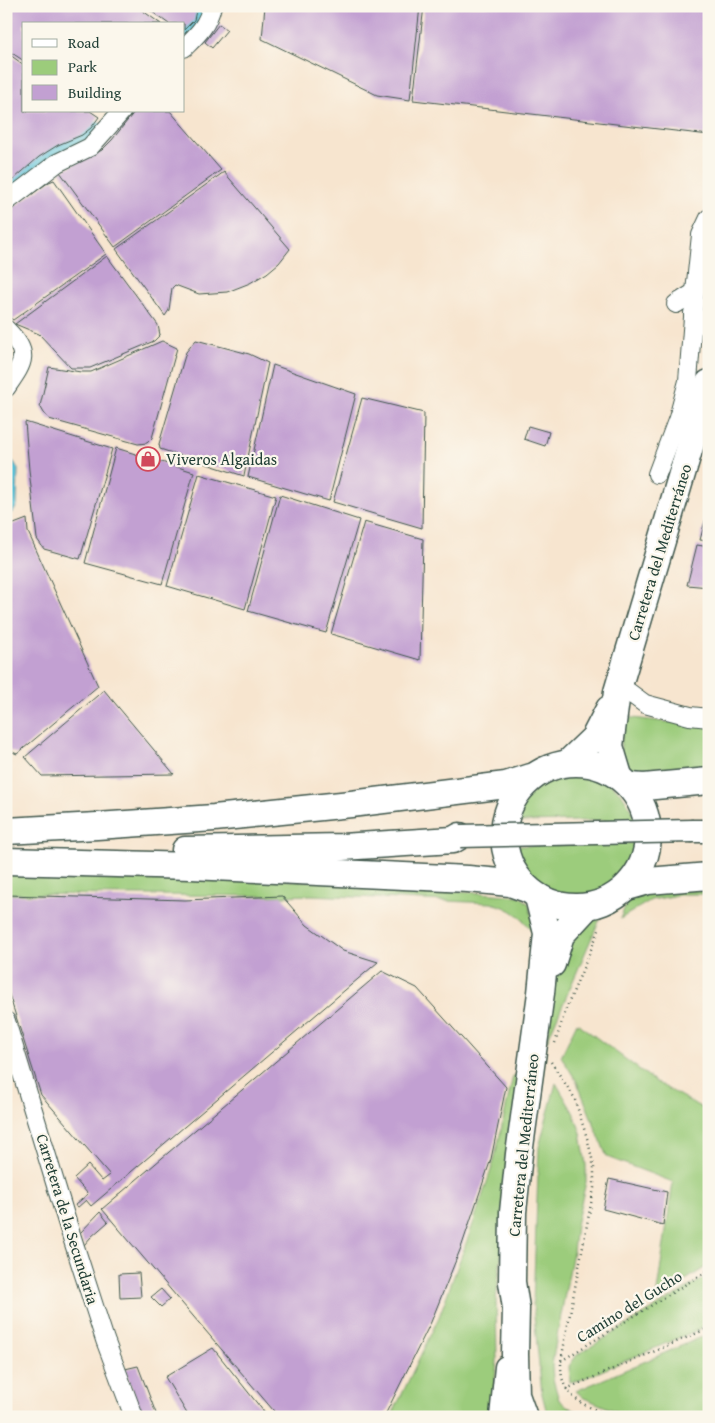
<svg xmlns="http://www.w3.org/2000/svg" width="715" height="1423" font-family="'Gentium Book Plus',serif">
<rect width="100%" height="100%" fill="#fbf7ec"/>
<filter id="ink" filterUnits="userSpaceOnUse"><feTurbulence type="fractalNoise" baseFrequency=".02" numOctaves="2"/><feDisplacementMap in="SourceGraphic" scale="10" xChannelSelector="R" yChannelSelector="G"/><feConvolveMatrix kernelMatrix="1 2 1 2 8 2 1 2 1" color-interpolation-filters="sRGB"/></filter>
<filter id="wash" filterUnits="userSpaceOnUse"><feTurbulence type="fractalNoise" baseFrequency=".0096" numOctaves="4" result="noise"/><feDisplacementMap in="SourceGraphic" scale="20" xChannelSelector="R" yChannelSelector="G"/><feGaussianBlur stdDeviation="1.12" result="paint"/><feColorMatrix in="noise" values="0 0 0 0 0 0 0 0 0 0 0 0 0 0 0 0 0 1.4 0 .05"/><feComposite in="paint" operator="in"/></filter>
<g filter="url(#wash)">
<rect width="100%" height="100%" fill="#f7e5cf"/>
<!-- green -->
<g fill="#9ccc7b" stroke="#5e8458">
<path d="M624,717L667,722L686,720L709,723V771L650,776L631,771L620,753Z"/>
<path d="M573,773C605,775 624,788 635,820L518,822C521,793 547,778 573,773Z"/>
<path d="M636,843C635,850 634,858 630,865C627,870 622,875 618,879C593,903 554,900 532,876C523,867 518,858 516,846Z"/>
<path d="M6,870L335,882L520,896L529,904L536,936C523,918 513,908 491,903L311,895L282,896L6,894Z"/>
<path d="M709,885V894H684L651,900L620,919L627,902L639,892Z"/>
<path d="M602,914L547,1041L555,972L562,951L591,918Z"/>
<path d="M577,1023L656,1082L709,1112V1265L656,1299L673,1182L607,1157L577,1082L561,1056Z"/>
<path d="M522,1075L496,1300L497,1362L492,1404L489,1417H391L439,1317L473,1224L494,1161L513,1076Z"/>
<path d="M556,1083L573,1112L581,1133L586,1165V1182L576,1225L573,1252L554,1352L552,1366L553,1379L559,1400L573,1410L593,1417H548L542,1394L533,1305L539,1147Z"/>
<path d="M709,1275V1325L580,1380L570,1382L569,1366L577,1355Z"/>
<path d="M709,1334V1417H621L618,1412L584,1398L576,1391Z"/>
</g>
<!-- water -->
<path fill="#5dc3da" stroke="#3e8087" d="M6,458L14,462L18,469L17,505L14,511L6,516Z"/>
<g fill="none" stroke-linecap="round" stroke-linejoin="round">
<!-- canal -->
<g stroke="#5dc3da" stroke-width="12">
<path d="M184,36L197,22L201,16"/>
<path d="M6,191L46,155L88,138L97,128"/>
</g>
</g>
<g id="blocks">
<!-- building -->
<g fill="#c2a0d2">
<path d="M6,6H136L161,24H24V61L6,49Z"/>
<path d="M144,6H197L194,20L184,30V24H169Z"/>
<path d="M265,6H420L410,100L377,95L262,39Z"/>
<path d="M424,6H709V135L413,100Z"/>
<path d="M219,24L227,30L212,48L205,42Z"/>
<path d="M6,52L24,65V111H90L99,117L91,128L82,135L58,145L39,157L6,186Z"/>
<path d="M135,111H170L221,170L115,247L60,172L102,150L112,140Z"/>
<path d="M224,172L290,249L279,263L267,273L250,283L227,292L199,294L175,285L172,288L169,310L165,316L116,249Z"/>
<path d="M54,180L106,254L13,320L6,315V211L10,210L49,182Z"/>
<path d="M107,256L158,325L160,335L154,341L90,368H71L39,334L15,324Z"/>
<path d="M196,340L249,354L268,363L244,476L160,449L159,444L186,352Z"/>
<path d="M162,341L177,348L152,438L147,443L138,444L49,419L44,413L40,406L49,367L81,372H91Z"/>
<path d="M273,365L356,394L329,501L248,477Z"/>
<path d="M362,398L424,413L422,528L333,502Z"/>
<path d="M25,422L112,449L80,559L44,549L37,539L29,470Z"/>
<path d="M528,426L549,432L545,446L524,439Z"/>
<path d="M116,448L194,472L162,584L85,563Z"/>
<path d="M199,474L276,496L245,609L167,586Z"/>
<path d="M280,495L359,520L326,633L248,611Z"/>
<path d="M708,510L709,541L700,540Z"/>
<path d="M27,519L28,532L98,686L17,754L6,749V527Z"/>
<path d="M364,522L423,539L420,660L331,634Z"/>
<path d="M697,545L709,547V587L687,585Z"/>
<path d="M104,690L174,774L42,776L25,757Z"/>
<path d="M6,895L185,900L282,896L307,925L343,951L378,962L91,1206L86,1200L77,1208L75,1205L88,1194L74,1178L88,1165L102,1181L110,1175L41,1095L6,985Z"/>
<path d="M382,971L417,988L506,1087L491,1159L462,1245L431,1322L384,1417H279L102,1209Z"/>
<path d="M609,1179L667,1192L663,1225L603,1209Z"/>
<path d="M100,1212L108,1222L91,1237L84,1245L80,1233Z"/>
<path d="M139,1273L141,1297L120,1298L119,1274Z"/>
<path d="M161,1289L170,1299L161,1307L151,1297Z"/>
<path d="M213,1348L268,1417H189L165,1377Z"/>
<path d="M138,1366L157,1416L156,1417H142L125,1369Z"/>
</g>
</g>
</g>
<g filter="url(#ink)">
<use href="#blocks" fill-opacity="0" stroke="#3f564b" stroke-width="1"/>
<g fill="none" stroke-linecap="round" stroke-linejoin="round">
<!-- minor casing -->
<g stroke="#3f564b" stroke-width="20">
<g id="minor">
<path d="M184,48C198,34 207,26 212,6"/>
<path d="M6,202L57,163L90,147L122,111"/>
<path d="M676,304L695,292"/>
<path d="M693,314L709,328"/>
<path d="M6,329C31,354 24,362 6,388"/>
<path d="M657,474L678,418L688,381L695,292L701,235L709,218"/>
<path d="M619,685L645,704L690,716L709,718"/>
<path d="M6,1021L67,1222L105,1340L134,1417"/>
</g>
</g>
<!-- major casing -->
<g stroke="#3f564b" stroke-width="25">
<g id="major">
<path d="M693,831H709"/>
<path d="M501,1417L506,1367"/>
</g>
</g>
<!-- highway casing -->
<g stroke="#3f564b" stroke-width="29">
<g id="highway">
<path d="M569,762L594,738L609,709"/>
<circle cx="576" cy="835" r="72"/>
<path d="M619,776L610,746L617,692L709,383"/>
<path d="M630,786L644,787L709,781"/>
<path d="M6,831L97,826L214,818L351,804L506,785L531,777"/>
<path d="M185,850L342,847L453,840L460,836"/>
<path d="M6,861L191,866L468,879L510,883L527,889"/>
<path d="M627,887L648,881L709,876"/>
<path d="M552,964L561,935L587,907"/>
<path d="M524,1417L516,1395L515,1354L516,1308L512,1282L513,1212L519,1154L541,993L547,933L538,897"/>
</g>
</g>
<!-- path -->
<g stroke="#3f564b" stroke-width="2.5" stroke-dasharray="1 4" stroke-linecap="butt">
<path d="M555,1043L566,1009L600,928"/>
<path d="M551,1062L574,1097L588,1141L594,1167V1188L561,1361C561,1366 561,1372 562,1377C567,1402 593,1408 613,1417"/>
<path d="M561,1361L709,1270"/>
<path d="M566,1389L709,1328"/>
</g>
<!-- minor -->
<use href="#minor" stroke="#fff" stroke-width="18"/>
<!-- major -->
<use href="#major" stroke="#fff" stroke-width="22"/>
<!-- highway -->
<use href="#highway" stroke="#fff" stroke-width="26"/>
<!-- major-bridge casing -->
<g stroke="#3f564b" stroke-width="25" stroke-linecap="butt">
<path id="major-bridge" d="M460,836L693,831"/>
</g>
<!-- major-bridge -->
<use href="#major-bridge" stroke="#fff" stroke-width="22"/>
</g>
</g>
<!-- icons -->
<defs>
<g id="shop-ring" transform="scale(1.25)"><circle r="9.5" fill="#fbf7ec" stroke="#d1495b" stroke-width="1.5"/><path d="M-5-2.5h2.3a2.7 3.5 0 0 1 5.4 0H5L5.5 6h-11ZM-1.5-2.5h3a1.5 2.3 0 0 0-3 0Z" fill="#d1495b"/></g>
</defs>
<g fill-rule="evenodd">
<use href="#shop-ring" x="148" y="459"/>
</g>
<g text-anchor="middle" stroke-width="4.5" stroke-linejoin="round" paint-order="stroke">
<!-- poi labels -->
<g font-size="16" fill="#1f3d34" stroke="#fbf7ec" text-anchor="start">
<text x="166" y="465">Viveros Algaidas</text>
</g>
<!-- street labels -->
<g font-size="16" fill="#1f3d34" stroke="#fbf7ec">
<text transform="translate(659 552) rotate(-73)" y="6">Carretera del Mediterráneo</text>
<text transform="translate(523 1145) rotate(-84)" y="6">Carretera del Mediterráneo</text>
<text transform="translate(68 1219) rotate(73)" y="6">Carretera de la Secundaria</text>
<text transform="translate(629 1306) rotate(-32)" y="6">Camino del Gucho</text>
</g>
</g>
<!-- margin -->
<rect width="715" height="1423" fill="none" stroke="#fbf7ec" stroke-width="25"/>
<!-- legend -->
<rect x="22" y="22" width="162" height="90" fill="#fbf7ec" stroke="#a3ada2"/>
<rect x="32" y="39" width="25" height="8" fill="#ffffff" stroke="#a3ada2"/>
<text x="68" y="48" font-size="15" fill="#1f3d34">Road</text>
<rect x="32" y="60" width="25" height="15" fill="#9ccc7b" stroke="#a3ada2"/>
<text x="68" y="72" font-size="15" fill="#1f3d34">Park</text>
<rect x="32" y="85" width="25" height="15" fill="#c2a0d2" stroke="#a3ada2"/>
<text x="68" y="98" font-size="15" fill="#1f3d34">Building</text>
</svg>
